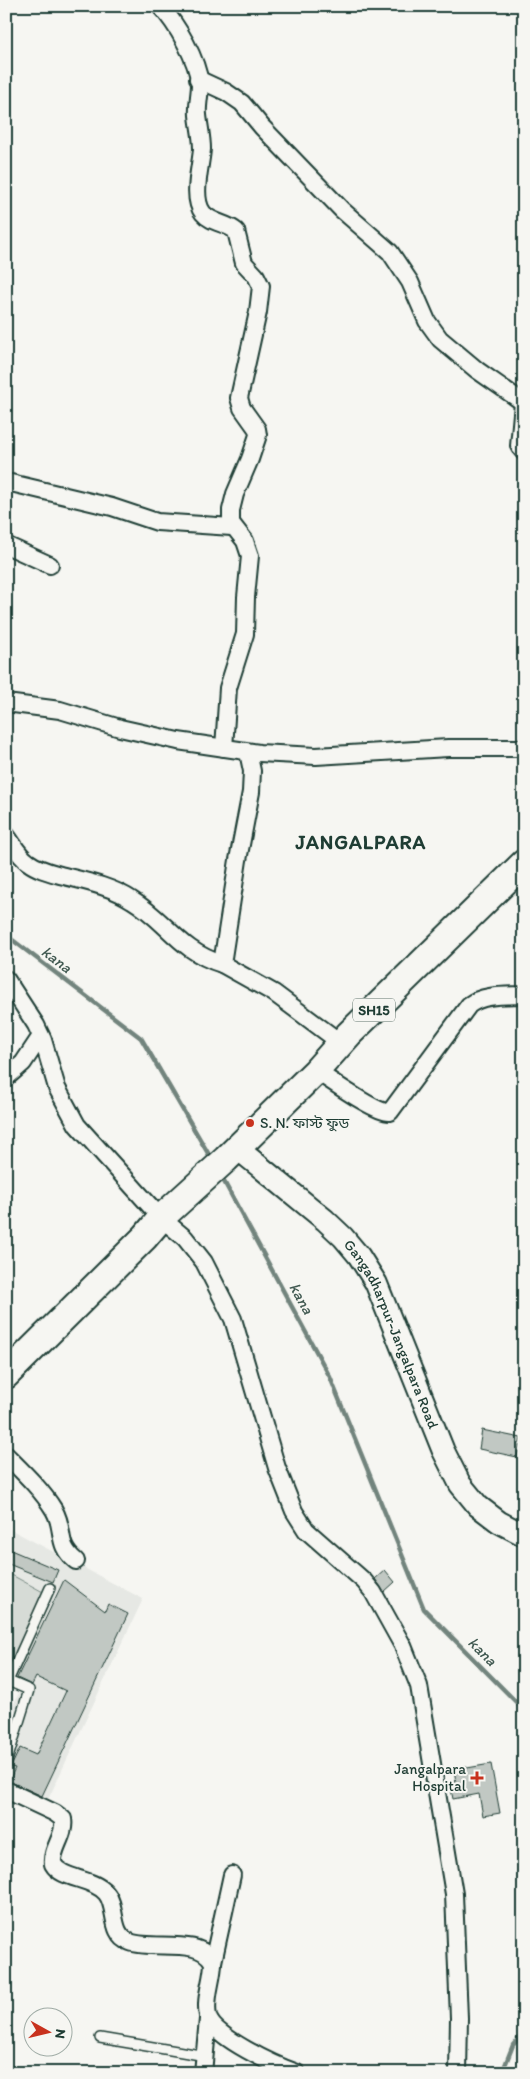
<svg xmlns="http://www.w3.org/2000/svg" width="530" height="2079" font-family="Itim,'Noto Sans Bengali',sans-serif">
<rect width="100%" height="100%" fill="#f6f6f2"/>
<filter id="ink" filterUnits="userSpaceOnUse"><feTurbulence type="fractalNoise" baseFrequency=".02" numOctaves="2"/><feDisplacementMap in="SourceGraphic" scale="10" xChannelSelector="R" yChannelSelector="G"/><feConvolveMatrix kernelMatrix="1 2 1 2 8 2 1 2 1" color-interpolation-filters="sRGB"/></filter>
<g filter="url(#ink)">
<!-- built -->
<path fill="#e6e8e4" d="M6,1527L143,1599L44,1808L6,1789V1719L22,1687L6,1678Z"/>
<!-- green -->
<path fill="#d6dbd6" stroke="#7a8c85" d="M6,1572L45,1593L8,1673L6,1672Z"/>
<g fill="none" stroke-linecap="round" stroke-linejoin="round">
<!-- stream -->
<g stroke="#72847d" stroke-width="4.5">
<path d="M6,935L141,1038L212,1160"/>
<path d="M221,1176L330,1377L424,1609L524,1710"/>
<path d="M502,2073L513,2045L524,2033"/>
</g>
</g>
<!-- building -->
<g fill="#c1c8c3" stroke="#1f3d34">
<path d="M482,1430L521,1438L517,1457L479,1449Z"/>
<path d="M6,1548L58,1570L53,1582L6,1563Z"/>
<path d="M385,1570L395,1582L384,1592L375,1579Z"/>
<path d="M64,1580L105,1611L108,1604L128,1614L42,1796L9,1781L15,1768L11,1767L20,1748L36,1755L66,1691L36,1677L32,1685L17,1678Z"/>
<path d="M491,1764L500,1813L483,1816L479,1794L453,1799L450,1784L456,1783L454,1768L467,1766V1768Z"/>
</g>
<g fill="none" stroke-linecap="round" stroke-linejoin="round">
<!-- service casing -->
<g stroke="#1f3d34" stroke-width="12">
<g id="service">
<path d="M6,1680L29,1690L6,1764"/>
<path d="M8,1681L50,1588"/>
<path d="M100,2038L206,2056"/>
</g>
</g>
<!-- minor casing -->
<g stroke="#1f3d34" stroke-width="20">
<g id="minor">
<path d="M160,6C177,24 197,59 200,84C200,94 197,105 198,115C199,126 202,137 202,149C201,166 191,198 203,213C211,223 227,223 236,231L244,263L256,276L261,286L258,312L239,398L242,408L257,429L258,435L250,459L235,494L231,510V523L245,541L250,556L246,597L245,634L228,688L224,748"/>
<path d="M198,79L226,92L242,103L262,127L342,210L390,252L410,282L427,321L440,339L477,370L524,403"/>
<path d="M523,403L519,446L524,452"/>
<path d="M11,483L112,507L157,522L232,527"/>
<path d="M6,545L50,565"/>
<path d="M6,703L60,710L120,728L178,741L259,753L316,756L448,748H524"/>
<path d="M248,752L252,771L251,792L238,860L222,964L274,993L341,1043"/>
<path d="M6,835C13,844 19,856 28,862C37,869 49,872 60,875C84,881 111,886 132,900C167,921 179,951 222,964"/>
<path d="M6,979L36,1025L43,1040L57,1088L77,1125L161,1218L185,1238L204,1262L233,1319L277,1468L294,1511L306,1530L364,1581L373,1592L403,1646L419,1686L454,1894L459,2018L458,2073"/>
<path d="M316,1071C329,1079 377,1114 390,1112L469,1005C484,994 506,996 524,995"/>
<path d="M6,1078L23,1063L41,1036"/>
<path d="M6,1455C23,1472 42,1490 54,1510C66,1531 55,1544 76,1561"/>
<path d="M6,1790L55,1813L63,1819C66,1835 51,1849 53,1864C62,1880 92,1877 106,1893C118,1907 109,1934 130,1942C154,1951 199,1936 213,1962C213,1980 204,1998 208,2016C212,2037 277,2066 297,2073"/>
<path d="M213,1962L232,1875"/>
<path d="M203,2073L208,2019"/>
</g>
</g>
<!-- tertiary casing -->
<g stroke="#1f3d34" stroke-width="25">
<g id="tertiary">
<path id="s1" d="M237,1148L325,1220L343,1237L359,1256L376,1283L443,1450L460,1484L478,1506L499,1522L524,1535"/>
</g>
</g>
<!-- primary casing -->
<g stroke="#1f3d34" stroke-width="30">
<path id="primary" d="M6,1375L145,1237L161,1218L226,1159L316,1071L349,1034L524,863"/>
</g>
<!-- service -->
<use href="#service" stroke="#f6f6f2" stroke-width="9"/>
<!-- minor -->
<use href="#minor" stroke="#f6f6f2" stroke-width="16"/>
<!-- tertiary -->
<use href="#tertiary" stroke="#f6f6f2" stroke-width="21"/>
<!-- primary -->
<use href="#primary" stroke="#f6f6f2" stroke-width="26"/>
</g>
</g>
<!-- markers -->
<g fill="#c8321e" stroke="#f6f6f2" stroke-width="2">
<circle cx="250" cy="1123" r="5"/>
<path d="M474.5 1770.5h5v5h5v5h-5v5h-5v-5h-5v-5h5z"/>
</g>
<g text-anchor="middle" stroke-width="4" stroke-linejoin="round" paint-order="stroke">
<!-- shield labels -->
<rect fill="#f6f6f2" stroke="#60746d" stroke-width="1" x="353" y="998.5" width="42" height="23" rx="4"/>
<g font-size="14" font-weight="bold" fill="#1f3d34">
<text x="374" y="1015">SH15</text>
</g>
<!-- poi labels -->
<g font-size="15" fill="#1f3d34" stroke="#f6f6f2" text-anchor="start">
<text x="260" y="1128">S. N. ফাস্ট ফুড</text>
<text x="466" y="1774" text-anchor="end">Jangalpara<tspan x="466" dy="17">Hospital</tspan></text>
</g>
<!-- street labels -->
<g font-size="15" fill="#1f3d34" stroke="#f6f6f2">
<text dy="5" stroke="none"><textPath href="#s1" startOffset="248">Gangadharpur-Jangalpara Road</textPath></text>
</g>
<!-- water labels -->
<g font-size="16" font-style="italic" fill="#425a52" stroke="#f6f6f2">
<text transform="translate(57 959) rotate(37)" y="6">kana</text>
<text transform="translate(302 1298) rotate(61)" y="6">kana</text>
<text transform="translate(483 1651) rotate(45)" y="6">kana</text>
</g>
<!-- district labels -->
<g font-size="20" font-weight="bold" letter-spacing="1" fill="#1f3d34" stroke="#f6f6f2">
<text x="361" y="849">JANGALPARA</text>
</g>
</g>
<!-- margin -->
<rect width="530" height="2079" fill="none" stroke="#f6f6f2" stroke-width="25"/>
<rect x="12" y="12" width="505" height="2054" fill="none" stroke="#1f3d34" stroke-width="2" filter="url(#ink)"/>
<!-- north arrow -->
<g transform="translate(48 2032) rotate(98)"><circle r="24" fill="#f6f6f2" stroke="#a0aca6"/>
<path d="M0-4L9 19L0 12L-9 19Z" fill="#c8321e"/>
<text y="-8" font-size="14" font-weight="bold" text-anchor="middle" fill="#1f3d34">N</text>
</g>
</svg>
